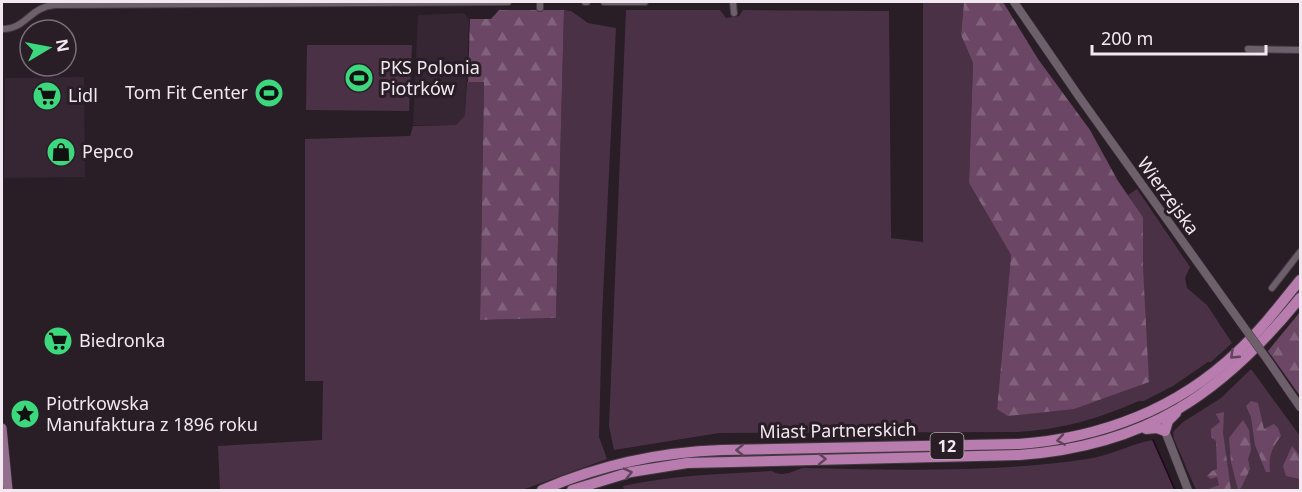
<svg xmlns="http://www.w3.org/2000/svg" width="1302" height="492" font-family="'Noto Sans',sans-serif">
<defs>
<pattern id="forest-firs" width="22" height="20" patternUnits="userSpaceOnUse" patternTransform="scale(1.5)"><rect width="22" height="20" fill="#6c4765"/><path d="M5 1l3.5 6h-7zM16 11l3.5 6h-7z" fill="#81627b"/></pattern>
</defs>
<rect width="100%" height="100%" fill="#291d26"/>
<!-- built -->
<g fill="#362634">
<path d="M464,13L469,19L465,115L456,125H413L418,15Z"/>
<path d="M84,77L85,177L4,178L5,78Z"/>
</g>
<!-- grass -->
<g fill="#4b3146">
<path d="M923,2H964L961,35L973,63L969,183L1011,255L997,409L1143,268V217L1128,195L1137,189L1190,267L1185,278L1187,288L1207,305L1232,343L1211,362H1208L1173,386L1144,401H1139C1097,419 1064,429 1018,432L719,433L614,450L609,426L626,10H720L726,18L739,16L743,10L889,11L891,238L923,242Z"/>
<path d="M564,10L571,11L588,23L616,28L602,317L599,437L607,459L522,490H220L218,446L322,440L323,381H305V139L410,136L413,126L456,125L465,115L467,82H484L480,320L556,318Z"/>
<path d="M307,45H412L409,111L306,110Z"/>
<path d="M1300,286V292L1282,315L1226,372L1161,415L1106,437L1049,449L621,471L620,468L642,463L713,454L1048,446L1200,387Z"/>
<path d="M1251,369L1300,436V490H1196L1174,439L1173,432L1183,422L1221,398Z"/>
<path d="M1153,440L1175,490H624L623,486C674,475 721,474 772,471C783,478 792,471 803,468C897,470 993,473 1087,459C1110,456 1130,444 1153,440Z"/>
</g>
<!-- forest -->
<g fill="url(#forest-firs)">
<path d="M964,2H1003L1038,59L1090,130L1118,181L1143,217V268L1149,382L1074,409L1008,416L997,409L1011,255L969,183L973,63L961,35Z"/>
<path d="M499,10H564L556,318L480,320L484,82H468L470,19H491Z"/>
<path d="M1300,312V396L1268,351Z"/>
<path d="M1251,401L1258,403L1264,429L1274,424L1278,428L1281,436C1272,448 1268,456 1270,472H1266L1255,445L1251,417L1246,406Z"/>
<path d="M1224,412L1223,433L1231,490H1206L1219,485L1217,477L1211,479L1207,476L1212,471L1217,469L1216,441L1211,437V429L1220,422L1216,414Z"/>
<path d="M1243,420L1249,430L1251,450L1248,459L1250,469L1241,488L1238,490L1231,462L1229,438Z"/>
<path d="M1292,446L1300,456V479L1286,476L1283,466Z"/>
</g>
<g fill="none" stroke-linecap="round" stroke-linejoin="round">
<!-- stream -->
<path stroke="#22041e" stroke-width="1.5" d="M1153,440L1175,490"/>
<!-- minor casing -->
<g stroke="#423940" stroke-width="8">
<g id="minor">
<path d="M585,2H587"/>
<path d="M604,2H645"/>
<path d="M733,2L734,13"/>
<path d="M540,8V2"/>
<path d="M2,29C27,29 29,7 55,5L508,2"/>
<path d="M1248,49L1300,50"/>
<path d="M1272,288L1300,252"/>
</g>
</g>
<!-- tertiary casing -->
<g stroke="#423940" stroke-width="9">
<g id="tertiary">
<path d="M1014,2L1080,98L1241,323"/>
<path d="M1269,362L1300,407"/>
<path d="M1165,431L1188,490"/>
</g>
</g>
<!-- secondary casing -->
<g stroke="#423940" stroke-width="10">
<path id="secondary" d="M2,428L8,490"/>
</g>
<!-- primary casing -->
<g stroke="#423940" stroke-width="12">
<g id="primary">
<path d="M1146,429L1157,428L1165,431L1168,421L1176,413"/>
<path d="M542,490C600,465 660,452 722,450L1019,444C1101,438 1177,409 1237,352C1261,330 1280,305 1300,280"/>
<path d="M572,490L631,472L687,463L1019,455C1146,446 1222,394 1300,298"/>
</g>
</g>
<!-- minor -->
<use href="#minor" stroke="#6e606b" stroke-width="6"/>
<!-- tertiary -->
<use href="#tertiary" stroke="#6e606b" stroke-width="8"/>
<!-- secondary -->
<use href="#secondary" stroke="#936e8d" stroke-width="9"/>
<!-- primary -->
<use href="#primary" stroke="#b87dae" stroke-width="10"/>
<!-- tertiary-bridge casing -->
<g stroke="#423940" stroke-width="9" stroke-linecap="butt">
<path id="tertiary-bridge" d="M1241,323L1269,362"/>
</g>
<!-- tertiary-bridge -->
<use href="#tertiary-bridge" stroke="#6e606b" stroke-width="8"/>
</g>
<!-- one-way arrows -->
<defs><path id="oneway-chevron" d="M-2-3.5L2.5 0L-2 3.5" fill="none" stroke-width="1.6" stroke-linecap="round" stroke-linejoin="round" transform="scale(1.5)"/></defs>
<g stroke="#62435c">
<use href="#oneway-chevron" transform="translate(1234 355) rotate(137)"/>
<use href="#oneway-chevron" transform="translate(1061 440) rotate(171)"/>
<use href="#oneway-chevron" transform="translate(740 450) rotate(179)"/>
<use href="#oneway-chevron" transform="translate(822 459) rotate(-1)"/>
<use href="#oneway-chevron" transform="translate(628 473) rotate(-13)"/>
</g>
<!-- icons -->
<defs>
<g id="stadium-disc" transform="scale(1.5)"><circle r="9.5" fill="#3dd77e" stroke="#291d26"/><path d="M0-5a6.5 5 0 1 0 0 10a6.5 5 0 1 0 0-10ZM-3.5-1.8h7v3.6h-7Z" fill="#111"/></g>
<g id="supermarket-disc" transform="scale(1.5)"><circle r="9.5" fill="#3dd77e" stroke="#291d26"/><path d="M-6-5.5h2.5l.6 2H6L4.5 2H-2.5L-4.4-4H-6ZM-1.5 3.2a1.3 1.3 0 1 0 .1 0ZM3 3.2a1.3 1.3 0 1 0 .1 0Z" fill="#111"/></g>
<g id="shop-disc" transform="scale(1.5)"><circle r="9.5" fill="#3dd77e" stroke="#291d26"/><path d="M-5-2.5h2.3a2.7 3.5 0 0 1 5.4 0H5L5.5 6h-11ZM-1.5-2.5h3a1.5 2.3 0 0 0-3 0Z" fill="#111"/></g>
<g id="sight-disc" transform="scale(1.5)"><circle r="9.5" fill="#3dd77e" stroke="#291d26"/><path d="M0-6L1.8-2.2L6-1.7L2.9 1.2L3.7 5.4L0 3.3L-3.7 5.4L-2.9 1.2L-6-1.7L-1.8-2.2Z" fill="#111"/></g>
</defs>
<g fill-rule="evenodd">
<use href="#stadium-disc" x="359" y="78"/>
<use href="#stadium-disc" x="269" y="93"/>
<use href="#supermarket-disc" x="47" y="96"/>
<use href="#shop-disc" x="61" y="152"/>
<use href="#supermarket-disc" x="58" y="341"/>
<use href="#sight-disc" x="25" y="414"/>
</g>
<g text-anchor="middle" stroke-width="6" stroke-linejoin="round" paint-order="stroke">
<!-- shield labels -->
<rect fill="#291d26" stroke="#b5acb3" stroke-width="1.5" x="930.5" y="433" width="33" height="26" rx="4.5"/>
<g font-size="16" font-weight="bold" fill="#f1e9ef">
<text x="947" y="452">12</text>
</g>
<!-- poi labels -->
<g font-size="18" fill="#f1e9ef" stroke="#291d26" text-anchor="start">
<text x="380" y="74">PKS Polonia<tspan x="380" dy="21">Piotrków</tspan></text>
<text x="248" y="99" text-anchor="end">Tom Fit Center</text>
<text x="68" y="102">Lidl</text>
<text x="82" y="158">Pepco</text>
<text x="79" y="347">Biedronka</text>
<text x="46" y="410">Piotrkowska<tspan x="46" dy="21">Manufaktura z 1896 roku</tspan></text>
</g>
<!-- street labels -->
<g font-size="18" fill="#f1e9ef" stroke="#291d26">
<text transform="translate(1168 196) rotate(54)" y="6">Wierzejska</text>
<text transform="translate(838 431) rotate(-1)" y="6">Miast Partnerskich</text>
</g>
</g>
<!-- border -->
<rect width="1302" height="492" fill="none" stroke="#f1e9ef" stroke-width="6"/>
<!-- north arrow -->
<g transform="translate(48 48) rotate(80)"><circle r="28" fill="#291d26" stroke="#796f76" stroke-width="1.5"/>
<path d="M0-4.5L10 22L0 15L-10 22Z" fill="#3dd77e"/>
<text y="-9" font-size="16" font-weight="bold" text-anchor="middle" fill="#f1e9ef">N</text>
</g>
<!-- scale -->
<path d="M1092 45v9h174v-9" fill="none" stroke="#f1e9ef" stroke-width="3"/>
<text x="1101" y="45" font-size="18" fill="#f1e9ef" stroke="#291d26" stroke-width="4.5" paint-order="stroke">200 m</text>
</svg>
